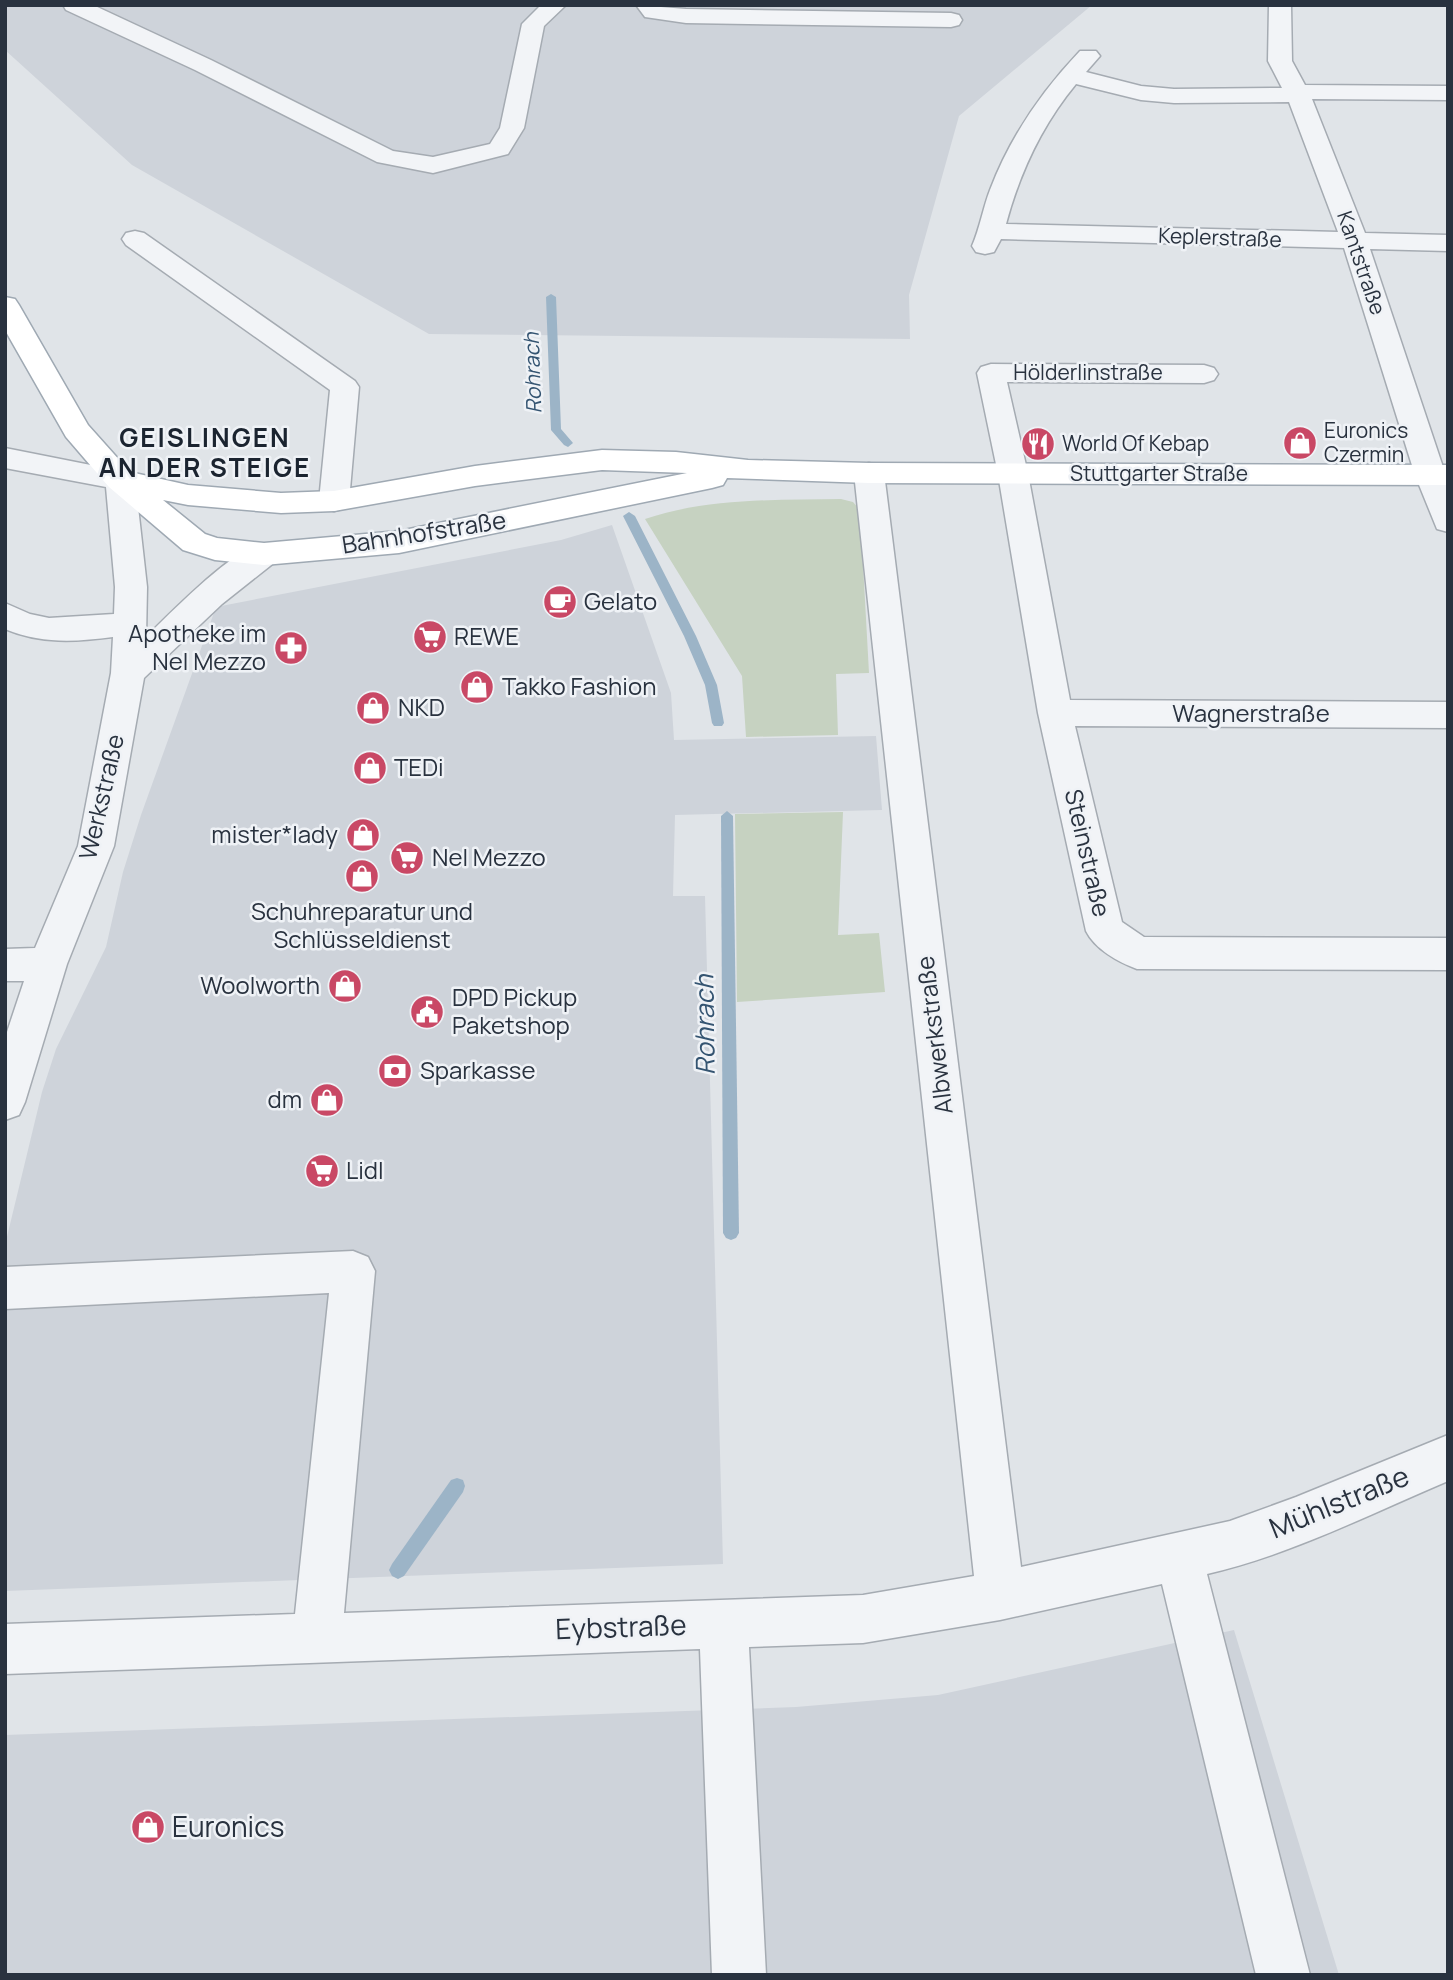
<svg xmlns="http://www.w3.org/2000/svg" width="1453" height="1980" font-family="Manrope,sans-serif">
<rect width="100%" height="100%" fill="#e0e4e8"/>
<!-- built -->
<g fill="#ced3da">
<path d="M5,5H1092L959,116L909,295L910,339L429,334L132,165L5,50Z"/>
<path d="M612,525L671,693L674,740L876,736L882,810L675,815L673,896H705L723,1564L5,1591V1245L42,1092L56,1049L106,947L123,872L141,815L216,607L561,540Z"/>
<path d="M1234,1630L1339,1975H5V1735L796,1707L938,1695Z"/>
</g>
<!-- green -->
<g fill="#c6d2c1">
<path d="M841,499L853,502L860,510L869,673L836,674L838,735L746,737L742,676L645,519C707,498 775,500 841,499Z"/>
<path d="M843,812L838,935L879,933L885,992L737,1002L735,814Z"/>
</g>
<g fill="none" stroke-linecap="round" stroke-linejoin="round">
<!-- stream -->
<g fill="#9cb4c7" fill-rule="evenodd">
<path d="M551,294L556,297L561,429L573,443L568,447L564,445L551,430L546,297Z"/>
<path d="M629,512L635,516L696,636L717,685L724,723L722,726H714L712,723L705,685L684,636L623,516Z"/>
<path d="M727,811L733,816L739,1233L736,1238L731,1240L726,1238L723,1233L721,816Z"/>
<path d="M457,1478L463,1480L465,1486L463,1492L404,1576L398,1579L392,1576L389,1570L392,1564L451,1480Z"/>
</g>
<!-- minor casing -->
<g stroke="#a5abb2" stroke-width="3">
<g id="minor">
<path d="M63,5H93L211,60L393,151L433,157L490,144L500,128L522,24L541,5H566L544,26L524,128L508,154L433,173L377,162L195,70L66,10Z"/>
<path d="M636,5L686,9L951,13L959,15L962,20L959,25L951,27L686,23L645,17Z"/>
<path d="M1269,5H1291L1292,61L1305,85L1448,86V100L1312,99L1365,233L1448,235V251L1370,249L1448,482V532L1437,529L1415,475L1344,248L1001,239L994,252L985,254L976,252L972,246C980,228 983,208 990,190C1010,137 1042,91 1080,51H1096L1100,56L1086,72L1141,86L1174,89L1282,88L1268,61ZM1076,84L1141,100L1174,103L1289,102L1338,232L1006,224C1020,172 1042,125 1076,84Z"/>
<path d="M135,231L144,233L355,381L359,387L349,501L345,508L334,511L323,508L319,501L330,390L126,245L122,239L126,233Z"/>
<path d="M991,364L1204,365L1214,368L1218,374L1214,380L1204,383L1007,382L1028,474L1070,700L1448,702V728L1075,726L1122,922L1144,937L1448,938V970L1137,969C1118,962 1095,949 1086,931L1038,713L998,474L977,373L981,367Z"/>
<path d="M5,448L131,473L135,480L147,587L146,637C171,612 224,559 254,546C262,543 267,544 275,546L280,554L275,562L222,604L144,678L114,846L67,964L25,1102L19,1115L5,1120V1038L24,981H5V949L35,948L78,846L111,673L113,637C75,642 41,644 5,629V603L30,614L49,618L114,614L115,587L106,487L5,468Z"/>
<path d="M869,463L880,466L884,473L1021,1567L1230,1521L1296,1497L1448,1435V1481C1370,1514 1290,1555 1207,1574L1310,1975H1256L1162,1584L1000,1620L863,1643L749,1647L766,1975H712L700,1649L5,1674V1624L295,1614L329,1293L5,1309V1267L353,1251L368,1257L375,1271L344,1613L863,1595L974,1576L854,473L858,466Z"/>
</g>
</g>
<!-- major casing -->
<g stroke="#9fa9b3" stroke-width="3">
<path id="major" d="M5,297L15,299L19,305L88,425L130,472L188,485L281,493L334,491L475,466L602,450L676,452L748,460L869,463L1448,465V485L869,483L727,478L723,485L712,488L399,553L264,565L215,560L183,550L109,487L66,437L5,330ZM602,470L687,473L399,531L264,543L217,538L205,534L163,500L188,505L281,513L334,511L475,486Z"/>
</g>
<!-- minor -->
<use href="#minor" fill="#f2f4f7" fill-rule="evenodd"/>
<!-- major -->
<use href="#major" fill="#fff" fill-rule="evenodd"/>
</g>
<!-- icons -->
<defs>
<g id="shop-disc" transform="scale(1.75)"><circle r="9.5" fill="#c94865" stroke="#eff2f6"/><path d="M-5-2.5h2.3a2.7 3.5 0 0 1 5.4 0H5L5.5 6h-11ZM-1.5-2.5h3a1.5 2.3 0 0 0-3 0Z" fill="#fff"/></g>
<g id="restaurant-disc" transform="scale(1.75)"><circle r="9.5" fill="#c94865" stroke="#eff2f6"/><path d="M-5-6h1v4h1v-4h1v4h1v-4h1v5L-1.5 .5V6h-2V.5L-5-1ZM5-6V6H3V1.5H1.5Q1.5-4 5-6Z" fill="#fff"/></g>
<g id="cafe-disc" transform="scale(1.75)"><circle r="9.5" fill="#c94865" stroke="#eff2f6"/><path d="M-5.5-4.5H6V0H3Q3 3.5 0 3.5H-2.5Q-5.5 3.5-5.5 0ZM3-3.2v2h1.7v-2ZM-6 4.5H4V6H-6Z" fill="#fff"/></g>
<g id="supermarket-disc" transform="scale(1.75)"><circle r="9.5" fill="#c94865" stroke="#eff2f6"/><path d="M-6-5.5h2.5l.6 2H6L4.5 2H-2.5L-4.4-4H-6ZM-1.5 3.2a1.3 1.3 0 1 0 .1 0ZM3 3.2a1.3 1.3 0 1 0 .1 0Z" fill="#fff"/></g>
<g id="pharmacy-disc" transform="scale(1.75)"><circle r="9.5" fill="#c94865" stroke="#eff2f6"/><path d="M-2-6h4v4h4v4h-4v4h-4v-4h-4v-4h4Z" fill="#fff"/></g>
<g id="civic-disc" transform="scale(1.75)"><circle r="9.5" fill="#c94865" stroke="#eff2f6"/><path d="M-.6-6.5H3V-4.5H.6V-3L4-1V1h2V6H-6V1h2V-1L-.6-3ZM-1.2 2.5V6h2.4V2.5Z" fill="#fff"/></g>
<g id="bank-disc" transform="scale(1.75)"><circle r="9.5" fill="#c94865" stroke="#eff2f6"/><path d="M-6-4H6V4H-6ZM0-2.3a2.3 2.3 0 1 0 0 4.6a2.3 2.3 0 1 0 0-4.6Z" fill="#fff"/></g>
</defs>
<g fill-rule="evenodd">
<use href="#shop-disc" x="1300" y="443"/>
<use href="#restaurant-disc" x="1038" y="444"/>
<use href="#cafe-disc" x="560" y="602"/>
<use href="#supermarket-disc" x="430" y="637"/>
<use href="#pharmacy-disc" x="291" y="648"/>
<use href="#shop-disc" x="477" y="687"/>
<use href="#shop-disc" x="373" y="708"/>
<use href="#shop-disc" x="370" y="768"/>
<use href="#shop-disc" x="363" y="835"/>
<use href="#supermarket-disc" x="407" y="858"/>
<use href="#shop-disc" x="362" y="876"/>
<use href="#shop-disc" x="345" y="986"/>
<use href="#civic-disc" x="427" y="1012"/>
<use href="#bank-disc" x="395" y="1071"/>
<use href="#shop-disc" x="327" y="1100"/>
<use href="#supermarket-disc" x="322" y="1171"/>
<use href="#shop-disc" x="148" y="1827"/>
</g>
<g text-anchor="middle" stroke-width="5" stroke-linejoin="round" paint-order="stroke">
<!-- far-street labels -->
<g font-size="21" fill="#29323f" stroke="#eff2f6">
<text transform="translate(1220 238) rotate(2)" y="7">Keplerstraße</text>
<text transform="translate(1361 263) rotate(71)" y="7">Kantstraße</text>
<text x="1088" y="380">Hölderlinstraße</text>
<text x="1159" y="481">Stuttgarter Straße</text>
</g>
<!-- far-water labels -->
<g font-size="21" font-style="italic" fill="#345471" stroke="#eff2f6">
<text transform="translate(533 373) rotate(-92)" y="7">Rohrach</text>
</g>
<!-- far-poi labels -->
<g font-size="21" fill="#29323f" stroke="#eff2f6" text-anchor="start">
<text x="1324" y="438">Euronics<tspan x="1324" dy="24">Czermin</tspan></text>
<text x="1062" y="451">World Of Kebap</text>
</g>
<!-- street labels -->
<g font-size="24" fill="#29323f" stroke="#eff2f6">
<text transform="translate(424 533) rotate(-9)" y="8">Bahnhofstraße</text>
<text x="1251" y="722">Wagnerstraße</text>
<text transform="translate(102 797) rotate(-77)" y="8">Werkstraße</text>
<text transform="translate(1087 853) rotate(77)" y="8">Steinstraße</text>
<text transform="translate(935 1035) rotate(-97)" y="8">Albwerkstraße</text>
</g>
<!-- poi labels -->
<g font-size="24" fill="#29323f" stroke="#eff2f6" text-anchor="start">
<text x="584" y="610">Gelato</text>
<text x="266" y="642" text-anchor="end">Apotheke im<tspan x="266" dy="28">Nel Mezzo</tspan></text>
<text x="454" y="645">REWE</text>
<text x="502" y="695">Takko Fashion</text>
<text x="398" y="716">NKD</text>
<text x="394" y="776">TEDi</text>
<text x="338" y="843" text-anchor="end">mister*lady</text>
<text x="432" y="866">Nel Mezzo</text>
<text x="362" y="920" text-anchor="middle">Schuhreparatur und<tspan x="362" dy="28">Schlüsseldienst</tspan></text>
<text x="320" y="994" text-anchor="end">Woolworth</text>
<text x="452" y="1006">DPD Pickup<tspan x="452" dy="28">Paketshop</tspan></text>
<text x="420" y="1079">Sparkasse</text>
<text x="302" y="1108" text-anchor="end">dm</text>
<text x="346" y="1179">Lidl</text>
</g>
<!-- far-district labels -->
<g font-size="26" font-weight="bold" letter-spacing="2" fill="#1b2430" stroke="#eff2f6">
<text x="205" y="447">GEISLINGEN<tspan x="205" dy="30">AN DER STEIGE</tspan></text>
</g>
<!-- water labels -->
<g font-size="26" font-style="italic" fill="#345471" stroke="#eff2f6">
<text transform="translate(705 1025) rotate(-91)" y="9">Rohrach</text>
</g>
<!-- near-street labels -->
<g font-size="28" fill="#29323f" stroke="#eff2f6">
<text transform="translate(1339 1502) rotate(-22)" y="10">Mühlstraße</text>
<text transform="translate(621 1627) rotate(-2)" y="10">Eybstraße</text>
</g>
<!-- near-poi labels -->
<g font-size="28" fill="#29323f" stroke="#eff2f6" text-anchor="start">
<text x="172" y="1837">Euronics</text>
</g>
</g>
<!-- border -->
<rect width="1453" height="1980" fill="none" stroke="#29323f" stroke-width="14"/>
</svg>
